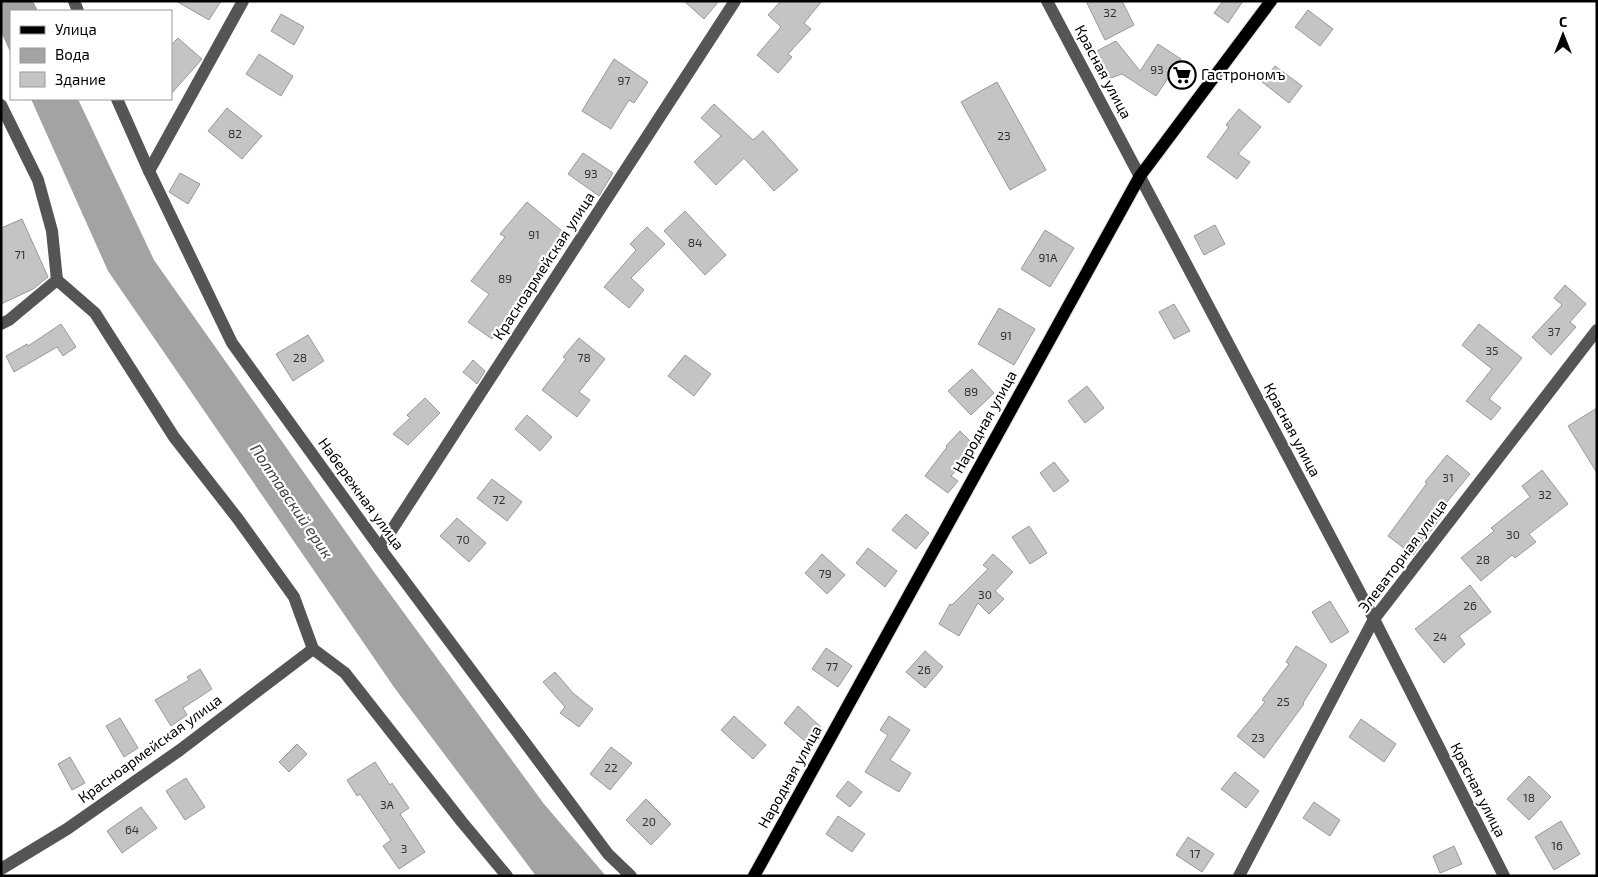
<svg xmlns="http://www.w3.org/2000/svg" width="1598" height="877" font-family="'Exo 2',sans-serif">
<rect width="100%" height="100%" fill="#fff"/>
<!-- water -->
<g fill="#a3a3a3">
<path d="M1,1H33L38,11H11V54L1,32Z"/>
<path d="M31,99H78L154,260L374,572L544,804L606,876H536L396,690L108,271Z"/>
</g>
<!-- building -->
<g fill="#c4c4c4" stroke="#999">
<path d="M176,1H221L209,20Z"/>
<path d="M684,1H719L704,19Z"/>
<path d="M781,1H822L804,23L811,29L788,54L792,57L778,73L757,55L781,27L768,15Z"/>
<path d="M1086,1H1122L1134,25L1105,40Z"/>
<path d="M1223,1H1243L1228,23L1214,13Z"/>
<path d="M1308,10L1333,29L1320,46L1295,27Z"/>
<path d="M281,14L304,27L294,45L271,31Z"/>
<path d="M178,38L202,59L171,94V45Z"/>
<path d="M1116,41L1140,71L1158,44L1181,59L1156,96L1122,74L1108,79L1091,54Z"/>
<path d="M259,54L293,76L281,96L246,74Z"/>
<path d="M614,59L648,82L634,103L629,100L611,129L582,111Z"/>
<path d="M1275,66L1302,86L1289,103L1262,82Z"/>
<path d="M997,82L1046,170L1010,190L961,102Z"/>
<path d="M714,104L753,140L763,131L798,170L774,191L744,158L716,185L694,162L721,136L701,118Z"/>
<path d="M227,108L262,136L242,159L208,131Z"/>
<path d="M1239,109L1261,127L1238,154L1250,162L1237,179L1207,157L1229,127L1226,125Z"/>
<path d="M583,153L613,173L599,196L568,174Z"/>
<path d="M180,173L200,184L188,204L169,192Z"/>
<path d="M527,202L568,236L535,275L538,278L492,339L468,322L489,294L471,281L505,237L500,234Z"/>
<path d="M685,211L726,255L705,275L664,231Z"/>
<path d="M22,219L48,277L33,289L1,304V228Z"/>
<path d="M1215,225L1225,244L1204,255L1194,236Z"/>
<path d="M647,227L665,244L631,278L644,290L629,308L604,287L636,250L630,244Z"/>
<path d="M1045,230L1074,248L1050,287L1021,269Z"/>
<path d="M1565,285L1586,304L1570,322L1576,327L1551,355L1532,337L1562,305L1554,298Z"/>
<path d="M1174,304L1190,331L1174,339L1159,312Z"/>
<path d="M999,308L1035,329L1014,365L978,344Z"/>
<path d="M61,324L76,347L63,356L57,347L14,372L6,356L27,344L28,346Z"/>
<path d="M1479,324L1522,358L1489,399L1501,408L1491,420L1466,401L1492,369L1462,345Z"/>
<path d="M308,335L324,361L293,381L276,354Z"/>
<path d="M579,338L605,359L579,392L590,400L577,417L542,390L566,359L563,357Z"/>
<path d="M685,355L711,374L694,396L668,376Z"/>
<path d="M473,360L485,371L477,384L463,372Z"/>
<path d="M972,369L994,393L971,415L948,391Z"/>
<path d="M1087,386L1104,408L1085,423L1068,401Z"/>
<path d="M425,398L440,413L408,445L393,434L410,418L407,415Z"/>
<path d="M1597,408V473L1568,426Z"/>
<path d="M527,415L552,437L540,451L515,429Z"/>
<path d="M960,431L977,448L951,476L958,481L948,493L925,476L947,447L946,446Z"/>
<path d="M1447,455L1470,474L1438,513L1442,516L1413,555L1388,536L1427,483L1425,482Z"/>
<path d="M1054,462L1069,481L1054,492L1040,473Z"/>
<path d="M1542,470L1568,504L1529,534L1536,542L1515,558L1512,555L1481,581L1461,558L1494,531L1491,528L1530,497L1522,486Z"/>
<path d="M492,479L522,502L507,521L477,498Z"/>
<path d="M906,514L929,533L916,549L892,530Z"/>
<path d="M457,518L486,543L469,562L440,536Z"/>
<path d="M1029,526L1047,553L1030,564L1012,537Z"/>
<path d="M868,548L897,571L885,587L856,563Z"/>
<path d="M822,554L845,575L827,594L805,573Z"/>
<path d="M993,554L1013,572L995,591L1004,599L989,614L978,603L959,636L939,624L950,604L952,605L988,569L983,565Z"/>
<path d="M1470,585L1491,612L1459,636L1465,644L1444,663L1415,629Z"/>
<path d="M1330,601L1349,632L1331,643L1312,612Z"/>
<path d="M1296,646L1327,665L1303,703L1304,704L1264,758L1237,736L1265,702L1262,700L1289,664L1286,662Z"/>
<path d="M826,648L852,666L838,687L812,669Z"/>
<path d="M925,651L943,667L925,688L906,672Z"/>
<path d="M200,669L212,689L183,708L187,715L171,726L155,700L189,680L187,677Z"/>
<path d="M555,672L573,693L593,709L579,727L560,713L565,707L543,682Z"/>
<path d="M798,706L821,727L807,743L784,723Z"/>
<path d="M734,716L766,745L753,759L721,730Z"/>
<path d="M889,716L910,730L890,760L911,773L899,792L865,772L888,735L880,730Z"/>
<path d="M120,718L138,748L124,757L106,726Z"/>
<path d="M1361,719L1396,744L1384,762L1349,737Z"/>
<path d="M297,744L307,754L289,772L279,762Z"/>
<path d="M611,747L632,763L610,790L590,774Z"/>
<path d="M70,757L85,783L72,790L58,764Z"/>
<path d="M375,762L390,785L392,783L409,808L400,814L425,852L399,869L383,846L391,840L360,794L357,796L347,780Z"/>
<path d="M1235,772L1259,791L1246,808L1221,789Z"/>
<path d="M1529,776L1551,797L1529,820L1507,799Z"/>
<path d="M186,778L205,807L185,820L166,791Z"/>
<path d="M848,781L862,792L850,807L836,796Z"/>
<path d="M646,799L671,824L651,845L626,820Z"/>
<path d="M1314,802L1340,820L1330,836L1303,818Z"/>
<path d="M141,807L157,828L122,853L107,831Z"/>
<path d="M838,816L865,834L852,852L826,834Z"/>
<path d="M1561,821L1580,854L1554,870L1535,837Z"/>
<path d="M1188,837L1214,854L1202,872L1176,855Z"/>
<path d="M1454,846L1462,864L1440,873L1433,856Z"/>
</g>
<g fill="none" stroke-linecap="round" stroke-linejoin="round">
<!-- major casing -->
<g stroke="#dbdbdb" stroke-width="14">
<path id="major" d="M754,876L1140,176L1271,1"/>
</g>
<!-- minor -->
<g stroke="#555" stroke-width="12">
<path d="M74,1L78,11"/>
<path d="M1047,1L1374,619L1504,876"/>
<path d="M117,99L149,171L232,343L380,548L608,854L631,876"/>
<path d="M1,105L38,180L52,231L57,280"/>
<path d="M149,171L243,1"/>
<path d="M57,280L95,313L174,437L238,519L294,597L313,649L345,673L462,822L507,876"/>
<path d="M1,324L9,320L57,280"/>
<path d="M380,548L735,1"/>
<path d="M1,869L67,829L180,750L313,649"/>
<path d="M1239,876L1374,619L1597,330"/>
</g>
<!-- major -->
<use href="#major" stroke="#000" stroke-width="12"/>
</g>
<!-- icons -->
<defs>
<g id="supermarket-ring" transform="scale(1.4375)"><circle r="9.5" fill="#fff" stroke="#000" stroke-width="1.5"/><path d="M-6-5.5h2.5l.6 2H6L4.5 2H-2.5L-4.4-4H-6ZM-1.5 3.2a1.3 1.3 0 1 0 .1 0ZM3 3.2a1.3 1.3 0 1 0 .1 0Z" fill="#000"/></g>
</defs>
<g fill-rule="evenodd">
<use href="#supermarket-ring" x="1182" y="75"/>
</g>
<g text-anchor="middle" stroke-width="4.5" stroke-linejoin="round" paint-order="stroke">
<!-- number labels -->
<g font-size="12" fill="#313131">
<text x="1110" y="17">32</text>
<text x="1157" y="74">93</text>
<text x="624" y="85">97</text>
<text x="235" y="138">82</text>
<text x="1004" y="140">23</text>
<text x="591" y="178">93</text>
<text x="534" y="239">91</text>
<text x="695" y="247">84</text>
<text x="20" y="259">71</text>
<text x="1048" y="262">91А</text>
<text x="505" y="283">89</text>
<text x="1554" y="336">37</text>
<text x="1006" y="340">91</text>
<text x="1492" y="355">35</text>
<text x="300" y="362">28</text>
<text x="584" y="362">78</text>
<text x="971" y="396">89</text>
<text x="1448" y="482">31</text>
<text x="1545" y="499">32</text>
<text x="499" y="504">72</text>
<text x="1513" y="539">30</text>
<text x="463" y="544">70</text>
<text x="1483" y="564">28</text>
<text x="825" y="578">79</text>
<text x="985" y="599">30</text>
<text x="1470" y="610">26</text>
<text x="1440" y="641">24</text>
<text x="832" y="671">77</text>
<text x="924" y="674">26</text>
<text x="1283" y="706">25</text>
<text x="1258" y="742">23</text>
<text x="611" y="772">22</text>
<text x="1529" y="802">18</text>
<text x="387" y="809">3А</text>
<text x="649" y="826">20</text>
<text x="132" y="834">64</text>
<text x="1557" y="850">16</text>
<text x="404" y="853">3</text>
<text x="1195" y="858">17</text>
</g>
<!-- street labels -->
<g font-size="15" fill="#000" stroke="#fff">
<text transform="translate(1103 72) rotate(62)" y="5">Красная улица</text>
<text transform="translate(544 266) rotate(-57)" y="5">Красноармейская улица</text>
<text transform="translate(985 422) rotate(-61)" y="5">Народная улица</text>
<text transform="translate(1292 430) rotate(62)" y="5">Красная улица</text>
<text transform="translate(361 494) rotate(54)" y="5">Набережная улица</text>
<text transform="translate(1403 556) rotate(-53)" y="5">Элеваторная улица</text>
<text transform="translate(150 749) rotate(-36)" y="5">Красноармейская улица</text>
<text transform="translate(790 777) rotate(-61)" y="5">Народная улица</text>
<text transform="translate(1478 790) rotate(63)" y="5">Красная улица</text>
</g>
<!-- poi labels -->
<g font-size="15" fill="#000" stroke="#fff" text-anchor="start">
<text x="1201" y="80">Гастрономъ</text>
</g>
<!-- water labels -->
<g font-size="16" font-style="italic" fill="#444" stroke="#fff">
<text transform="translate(292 501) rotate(56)" y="6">Полтавский ерик</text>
</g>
</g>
<!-- border -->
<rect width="1598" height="877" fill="none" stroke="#000000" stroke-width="5"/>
<!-- legend -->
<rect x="10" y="10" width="162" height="90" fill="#ffffff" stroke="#999999"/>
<rect x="20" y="26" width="25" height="8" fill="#000000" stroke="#999999"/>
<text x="55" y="35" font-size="15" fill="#000000">Улица</text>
<rect x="20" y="48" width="25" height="15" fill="#a3a3a3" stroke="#999999"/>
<text x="55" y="60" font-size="15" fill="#000000">Вода</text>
<rect x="20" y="72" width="25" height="15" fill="#c4c4c4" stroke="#999999"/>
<text x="55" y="85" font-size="15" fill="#000000">Здание</text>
<!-- north arrow -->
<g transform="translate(1563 35)" stroke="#ffffff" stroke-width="4" paint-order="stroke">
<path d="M0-4L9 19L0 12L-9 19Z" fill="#000000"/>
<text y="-8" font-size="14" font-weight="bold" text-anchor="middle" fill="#000000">С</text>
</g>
</svg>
